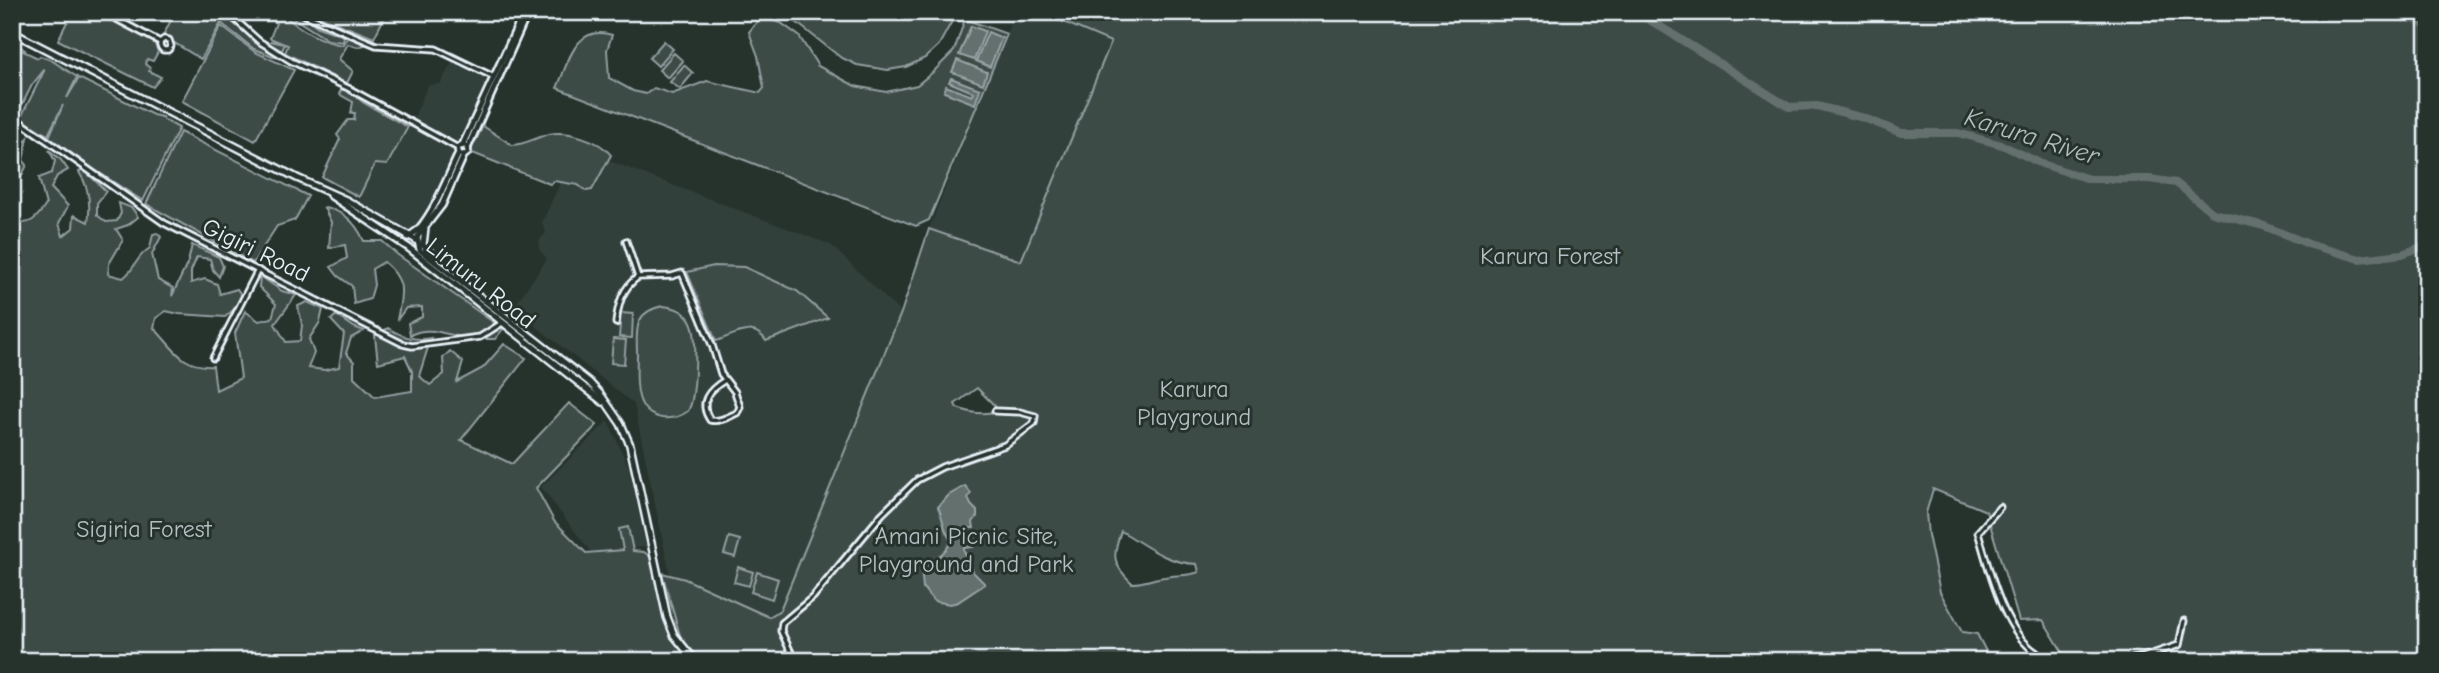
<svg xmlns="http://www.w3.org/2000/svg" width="2439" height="673" font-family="'Comic Neue',sans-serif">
<rect width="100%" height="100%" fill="#26332d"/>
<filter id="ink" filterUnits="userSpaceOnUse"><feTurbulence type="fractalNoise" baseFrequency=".0143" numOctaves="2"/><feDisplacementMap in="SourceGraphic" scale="14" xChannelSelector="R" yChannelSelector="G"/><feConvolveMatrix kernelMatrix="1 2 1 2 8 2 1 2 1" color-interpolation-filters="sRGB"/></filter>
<g filter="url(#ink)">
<!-- built -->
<g fill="#333f3a">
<path d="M1015,12H1040L1111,42L1021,262L929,229Z"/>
<path d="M453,61L489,78L458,141L444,180L421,222V225L411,233L389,222L358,202L376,165L388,166L410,126L428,85L440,84Z"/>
<path d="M591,154L831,245L901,313L780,610L769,617L685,579L670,575L634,404L513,308L547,259L539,249V241L546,233L542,223L561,181Z"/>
<path d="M608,421L629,468L646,547L591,552L541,487Z"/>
</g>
<!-- green -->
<g fill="#3e4b47" stroke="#939ea0" stroke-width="2" fill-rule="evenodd">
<path d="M72,12H118L116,15L112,13V15L102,14L154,42L158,52L153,61L147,59L145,64L150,68L149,71L161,77L153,87L58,40Z"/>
<path d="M175,12H224L225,16L261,46L271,41L284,44L270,38L276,23L266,12H280C298,28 319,41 342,45L349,36L365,45L357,47L348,44L339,59L353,71L347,83L338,81V79L285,53L288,45L285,44L278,58L254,49L221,23L201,59L163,36Z"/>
<path d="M284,12H298L318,27L344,36L343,42L328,40Z"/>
<path d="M309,12H387L374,38Z"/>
<path d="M776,12H957L939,45L925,58L906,67L888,70L857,65L840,57L796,22Z"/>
<path d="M1040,12H2427V661H2068L2043,620L2019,621L1986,511L1933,489L1926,513L1928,535L1940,592L1962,632L1977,634L1991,661H703L681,639L662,573L685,579L769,617L780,610L901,313L929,229L1021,261L1111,42ZM977,388L995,406V411C983,416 968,412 957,408L955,404ZM1121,531C1147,546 1166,563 1197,564L1199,572C1188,576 1177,575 1165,577C1153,578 1145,583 1132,583C1112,564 1112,556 1121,531Z"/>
<path d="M761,17L781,23L799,36L818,66L855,86L886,92L917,85L933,72L954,51L965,19L1007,34L929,220L916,226L557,88C569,61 575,24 612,35L607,50L609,78L633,91L646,94L654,88L672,94L707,81L760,93L764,88L758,56L749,32Z"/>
<path d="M221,26L255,52L294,70L255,141L182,101Z"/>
<path d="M12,41L25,50L23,51L38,58L40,56L51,60L77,77L67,98L79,78L153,115L162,117L164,120L179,128L143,201L98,172L49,137L63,105L48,135L20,119L45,69L32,85L18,113L12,109Z"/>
<path d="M664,41L673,49L658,66L649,58Z"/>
<path d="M674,53L683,61L668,78L659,70Z"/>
<path d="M684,65L693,73L680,89L670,82Z"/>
<path d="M341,90H348L364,103L408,127L387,165L375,164L359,197L322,177L340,139L337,135L348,120H354L355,113H351L353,102L339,94Z"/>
<path d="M483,126L512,145C524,145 537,137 549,134C567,130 600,140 611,155L592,190L586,191L578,185L554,181L550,184L470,152Z"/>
<path d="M180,132L308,196L295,220L277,226L253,263L146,204Z"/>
<path d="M28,138L23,160L27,165L20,179L12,185V154Z"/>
<path d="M49,150L61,160L68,170L57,176L51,188L68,206L59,223L63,236L73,228L74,215L88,222C91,204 89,187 79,172L83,169L106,191L97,203V215L106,222L117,221L121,213L119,203L132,208L138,217L128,225L116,229L123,240L109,264L108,274L123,278C137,268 134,258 150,248L153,234L157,233L161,237L152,254L158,280L173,288L172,296L188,262L192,245L219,257L223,266L219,277L213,270L210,259L197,257L191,271V283L205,279L217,284L220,294L237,289L245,300L225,317L179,314L166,311L156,318L154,328C174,348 181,368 213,366L216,390L241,378L235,333L245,311L259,321L272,318L276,304L259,287L260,276L282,291L296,295L275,324L286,342L300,341L302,325L298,306L307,302L323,309L320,322L309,339L314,353L308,368L325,370L339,367L344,334L331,320L336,315L354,327L364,331L351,338L346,353L354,362V377L375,397L412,391V371L405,356L378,363L375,336L388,328C403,337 414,341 431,338L419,376L430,385L444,374L443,358L450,351L463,362L457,382L483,368L504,344L526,358L461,440L512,464L569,403L597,425L536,488L554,521L586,553L623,550L619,529L628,527L633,551L644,552L656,561L675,638L693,661H12V221C30,227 36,219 46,205L39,178L52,173L55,161Z"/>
<path d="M324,208C344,210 356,223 364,241H382L398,255L503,329L495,339C485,339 475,339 466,338C445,335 430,325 410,335L408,323L422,317V307L406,308L397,320C402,293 407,281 384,262L372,269L374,285L370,299L354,304L352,286L338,276L331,267L347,258L345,245L329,248L331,222Z"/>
<path d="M714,266L744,267L797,291L828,318L766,341C753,321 735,335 716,341L687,272Z"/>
<path d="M663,306C674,307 686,311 691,322C698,335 696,399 688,411C680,417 672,419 662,418C631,413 637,376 637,353C637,343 635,329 640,320C644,312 653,308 663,306Z"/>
<path d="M621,313L633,314L632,338L619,337Z"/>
<path d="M613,339L626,340L624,364L611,363Z"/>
<path d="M729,537L740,540L735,557L724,554Z"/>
<path d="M738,567L753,572L749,586L734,582Z"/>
<path d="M757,572L778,579L772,599L751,592Z"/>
</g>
<!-- water -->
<g fill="#636f6d" stroke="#98a3a5" stroke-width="2">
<path d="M971,26L985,31L974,60L959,55Z"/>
<path d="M988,32L1002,38L990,67L976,61Z"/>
<path d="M957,60L987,72L983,84L952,72Z"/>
<path d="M951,78L980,89L975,104L944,92L946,86L972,96L973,92L949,82Z"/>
<path d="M965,486L971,493L968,498L971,505L977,511V517L973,522L974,528H968L965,535L971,539L973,547L964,548V551L973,572L985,584L958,602L950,604L934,601L923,588L921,566C936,560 944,554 952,541C943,532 944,519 938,507L949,495Z"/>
</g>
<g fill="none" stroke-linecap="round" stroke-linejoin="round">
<!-- river -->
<g stroke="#636f6d" stroke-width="8">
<path d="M1637,12L1789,107L1817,106L1864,118L1901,133H1958L2002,145L2042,164L2089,179H2150L2176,183L2213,213L2264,226L2311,245L2360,259L2402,254L2427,245"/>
<path d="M2403,12L2427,26"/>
</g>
<!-- minor casing -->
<g stroke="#e8f1f8" stroke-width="9">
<g id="minor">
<path d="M103,12L160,42L164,39L169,40L171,46L168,50H163L160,46V42"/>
<path d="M227,12L259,41L291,61L348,88L458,148"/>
<path d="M302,12L305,15L376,45L436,49L494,77"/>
<path d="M12,116L164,223L403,344L412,346L480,337L502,323"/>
<path d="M626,241L638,277"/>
<path d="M638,277L672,276L682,273L712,345L721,374L735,392L740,407L737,413C728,417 720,422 710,420C698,402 709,390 725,380"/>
<path d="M616,323C618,305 622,288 638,277"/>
<path d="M213,358L258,270"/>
<path d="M2000,507L1978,532C1989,569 2003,631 2037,653L2028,661"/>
<path d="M795,661L781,631L782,623L813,597L882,514L917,480L942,467L1005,445L1034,423L1035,416L1020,412L995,411"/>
<path d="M2122,661L2143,657L2179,645L2184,621"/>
</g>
</g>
<!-- tertiary casing -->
<g stroke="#e8f1f8" stroke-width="10">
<g id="tertiary">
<circle cx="463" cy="150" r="5"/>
<path d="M462,146L524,12"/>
<path d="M467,149L528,12"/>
<path d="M418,230C437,207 446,180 459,153"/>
<path d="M417,241L418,236L442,205L464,155"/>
</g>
</g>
<!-- secondary casing -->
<g stroke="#e8f1f8" stroke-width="10">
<g id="secondary">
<path d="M12,32L297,178L346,200L413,238L418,241L420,250L589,382L601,395L621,424L630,445L667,617L674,635L695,661"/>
<path d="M330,195L409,248L603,402"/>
<path d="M425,228L423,245L435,257"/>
<path d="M408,237L418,230"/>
</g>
</g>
<!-- minor -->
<use href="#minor" stroke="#26332d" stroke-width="3.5"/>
<!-- tertiary -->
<use href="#tertiary" stroke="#26332d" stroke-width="4.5"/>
<!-- secondary -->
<use href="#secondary" stroke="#26332d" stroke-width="5"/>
</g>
</g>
<g text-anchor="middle" stroke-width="6" stroke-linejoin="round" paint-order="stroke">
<!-- street labels -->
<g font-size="24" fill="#e8f1f8" stroke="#26332d">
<text transform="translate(256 250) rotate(26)" y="8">Gigiri Road</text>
<text transform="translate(481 283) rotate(38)" y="8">Limuru Road</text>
</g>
<!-- park labels -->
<g font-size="24" fill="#b5bfc3" stroke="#26332d">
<text x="1550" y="264">Karura Forest</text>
<text x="1194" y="397">Karura<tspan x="1194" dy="28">Playground</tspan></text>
<text x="144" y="537">Sigiria Forest</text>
<text x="966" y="544">Amani Picnic Site,<tspan x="966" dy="28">Playground and Park</tspan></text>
</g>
<!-- water labels -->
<g font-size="26" font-style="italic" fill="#b3bdc0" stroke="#26332d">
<text transform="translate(2032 136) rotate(17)" y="9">Karura River</text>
</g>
</g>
<!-- margin -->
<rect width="2439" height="673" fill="none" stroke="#26332d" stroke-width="42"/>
<rect x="21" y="21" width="2397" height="631" fill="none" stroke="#e8f1f8" stroke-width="2.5" filter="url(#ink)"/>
</svg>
